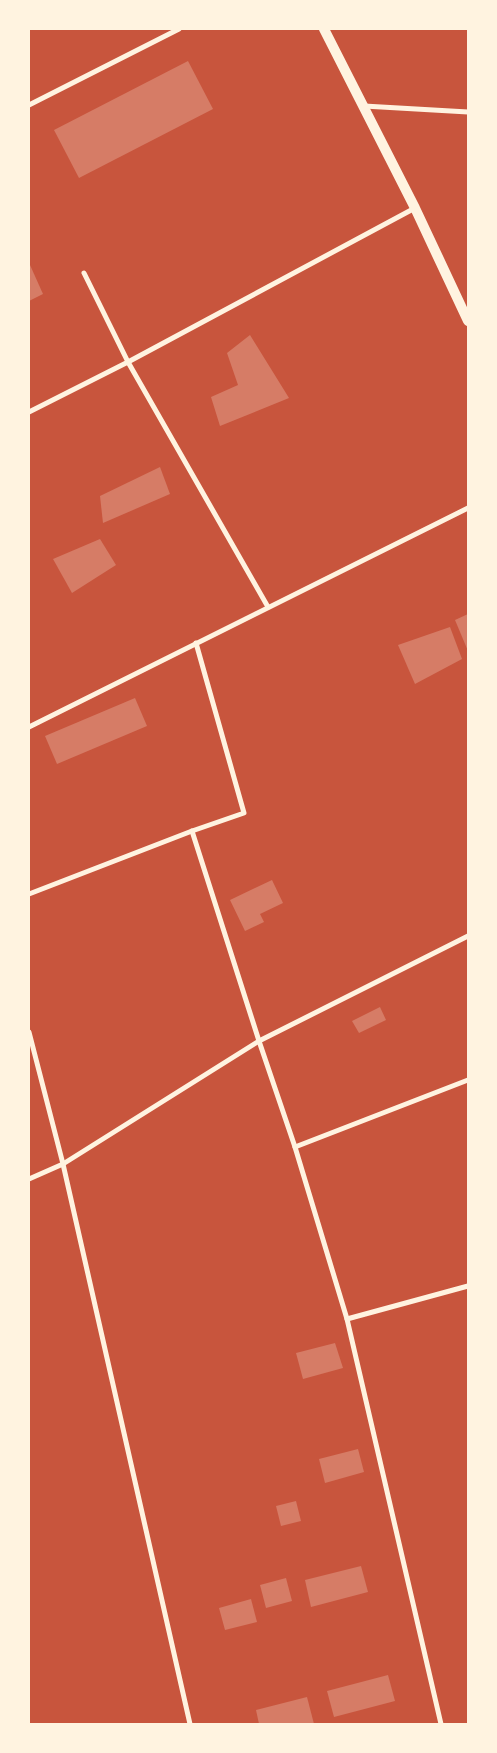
<svg xmlns="http://www.w3.org/2000/svg" width="497" height="1753" font-family="Helvetica,sans-serif">
<rect width="100%" height="100%" fill="#c8553d"/>
<!-- building -->
<g fill="#d67c66">
<path d="M188,61L213,109L79,178L54,130Z"/>
<path d="M30,265L43,294L29,301V266Z"/>
<path d="M250,335L289,398L220,426L211,397L238,385L227,353Z"/>
<path d="M160,467L170,494L103,523L100,496Z"/>
<path d="M100,539L116,565L72,593L53,559Z"/>
<path d="M468,614V651L455,620Z"/>
<path d="M450,627L462,659L415,684L398,645Z"/>
<path d="M135,698L147,726L57,764L45,736Z"/>
<path d="M272,880L283,903L260,914L264,922L245,931L230,900Z"/>
<path d="M380,1007L386,1020L359,1033L352,1021Z"/>
<path d="M335,1343L343,1368L303,1379L296,1353Z"/>
<path d="M358,1449L364,1472L325,1483L319,1459Z"/>
<path d="M296,1501L301,1521L281,1526L276,1506Z"/>
<path d="M361,1566L368,1592L311,1607L305,1580Z"/>
<path d="M286,1578L292,1601L266,1608L260,1585Z"/>
<path d="M251,1599L257,1622L225,1630L219,1608Z"/>
<path d="M388,1675L395,1701L334,1717L327,1691Z"/>
<path d="M307,1697L314,1724H259L256,1710Z"/>
</g>
<g fill="none" stroke-linecap="round" stroke-linejoin="round">
<!-- minor -->
<g stroke="#fff3e0" stroke-width="5">
<path d="M29,105L179,29"/>
<path d="M364,106L468,112"/>
<path d="M84,273L128,362L268,607"/>
<path d="M29,412L128,362L415,208"/>
<path d="M29,727L468,508"/>
<path d="M192,831L259,1041L295,1147L347,1319L441,1724"/>
<path d="M29,894L192,831L244,813L196,643"/>
<path d="M29,1032L63,1164L190,1724"/>
<path d="M295,1147L468,1080"/>
<path d="M29,1179L63,1164L259,1041L468,936"/>
<path d="M347,1319L468,1286"/>
</g>
<!-- secondary -->
<path stroke="#fff3e0" stroke-width="10" d="M324,29L415,208L468,321"/>
</g>
<!-- border -->
<rect width="497" height="1753" fill="none" stroke="#fff3e0" stroke-width="60"/>
</svg>
